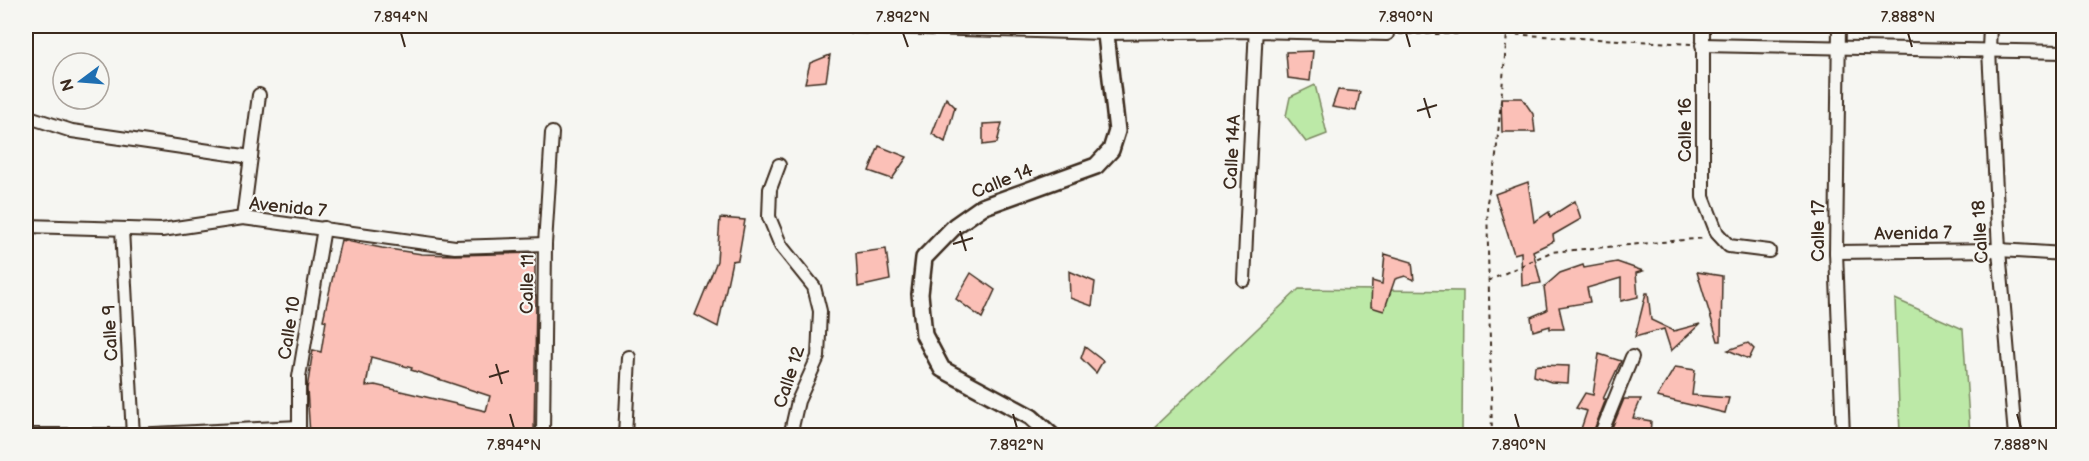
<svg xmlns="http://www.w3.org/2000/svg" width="2089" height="461" font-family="'Balsamiq Sans',sans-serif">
<rect width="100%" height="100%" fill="#f6f6f2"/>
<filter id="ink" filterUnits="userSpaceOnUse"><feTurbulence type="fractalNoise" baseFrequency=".0167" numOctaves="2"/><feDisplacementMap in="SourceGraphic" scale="12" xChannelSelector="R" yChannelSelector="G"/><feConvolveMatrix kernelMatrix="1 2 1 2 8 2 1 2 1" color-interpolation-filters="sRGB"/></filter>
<g filter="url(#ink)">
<!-- green -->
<g fill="#bce9a7" stroke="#7c8a62" stroke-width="1.5">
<path d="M1315,85L1327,134L1306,142L1286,116L1290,97Z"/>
<path d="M1299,289L1463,291L1462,435L1154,436L1149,432Z"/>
<path d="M1895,299L1963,329L1970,435H1900Z"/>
</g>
<!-- building -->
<g fill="#fbc0b7" stroke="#3b2a1e" stroke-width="1.5" fill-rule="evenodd">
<path d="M1313,51L1310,81L1288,78L1286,52Z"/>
<path d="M830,55L826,81L805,83L810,63Z"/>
<path d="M1338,90L1360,92L1356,111L1332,107Z"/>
<path d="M946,98L955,107L945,142L932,134Z"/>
<path d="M1501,98H1522L1533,114L1535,132H1502Z"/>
<path d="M1002,123L997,143L983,145V124Z"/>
<path d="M879,146L907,157L892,179L869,171Z"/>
<path d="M1528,182L1534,222L1549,212L1550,217L1575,201L1581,219L1553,235L1554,241L1533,251L1541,283L1522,286L1521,252L1514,254L1495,194Z"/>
<path d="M720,218L745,220L738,260L732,261L718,327L695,315L717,261Z"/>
<path d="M341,240L382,248L422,254L455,255L535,253V296H536L534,435H310L307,389L313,350L321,352L326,321L323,320ZM371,357L412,368L411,370L490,396L486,411L375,385L366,386Z"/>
<path d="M886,249L890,280L858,287L856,253Z"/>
<path d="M1385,254L1412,262L1414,280L1405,276L1395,279L1384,311L1371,307L1372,281L1382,284Z"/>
<path d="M1617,262L1643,271L1636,273L1638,297L1621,301V278L1587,288L1590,302L1559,307L1564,329H1550V326L1533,331L1531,317L1547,310L1544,287L1560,273L1583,265L1584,268Z"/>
<path d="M1069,271L1095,282L1092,306L1070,298Z"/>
<path d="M1697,272L1722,276L1721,341H1718Z"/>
<path d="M971,273L995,290L982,318L956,299Z"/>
<path d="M1646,293H1648L1651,320L1674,331L1700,324L1671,351L1664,329L1635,337Z"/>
<path d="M1748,343L1754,349L1749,359L1728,350Z"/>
<path d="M1085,347L1103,361L1096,373L1081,358Z"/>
<path d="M1599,354L1621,361L1603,399H1606L1592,435H1579L1587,411L1576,408L1585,393L1593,395Z"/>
<path d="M1540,365L1569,366L1568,383L1551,382L1534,376L1535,366Z"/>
<path d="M1675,367L1695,370L1692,395L1729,398L1725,413L1657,397Z"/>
<path d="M1624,399H1641L1633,418L1651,421L1650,435H1609Z"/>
</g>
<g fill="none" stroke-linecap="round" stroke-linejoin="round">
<!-- minor casing -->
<g stroke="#3b2a1e" stroke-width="16">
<g id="minor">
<path d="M852,26L1105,33L1256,31L1387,34V26"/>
<path d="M1703,26V197L1717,233L1729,246L1769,251"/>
<path d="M1839,26L1836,252L1843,436"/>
<path d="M1990,26L1989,50L1999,250L2015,436"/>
<path d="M1702,45L2064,52"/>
<path d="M26,116L72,131L251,157"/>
<path d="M779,165L770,189L769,217L781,246L814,287L820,311L818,357L798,401L790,436"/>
<path d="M243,218L259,95"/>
<path d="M26,226L162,230L243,218L455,247L545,244"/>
<path d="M122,229L133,436"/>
<path d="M1836,252L1999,250L2064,254"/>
<path d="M1244,280L1256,26"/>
<path d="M26,435H133L299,427"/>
<path d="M299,436V377L324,228"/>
<path d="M543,436L545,244L552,133"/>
<path d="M625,436L629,357"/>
<path d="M1600,436L1632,357"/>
</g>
</g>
<!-- tertiary casing -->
<g stroke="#3b2a1e" stroke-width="20">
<path id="tertiary" d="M1052,436L1031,417L942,369L924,335L920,294L924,258L955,226L982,207L1096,166L1111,150L1117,131L1105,26"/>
</g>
<!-- path -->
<g stroke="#3b2a1e" stroke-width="2" stroke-dasharray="4.5 4.5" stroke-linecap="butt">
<path d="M1399,34H1507L1691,44"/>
<path d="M1488,281L1551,252L1706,238"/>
<path d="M1492,436L1487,202L1496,156L1507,34"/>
</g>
<!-- minor -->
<use href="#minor" stroke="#f6f6f2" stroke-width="12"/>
<!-- tertiary -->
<use href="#tertiary" stroke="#f6f6f2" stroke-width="15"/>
</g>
</g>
<!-- ticks -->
<path fill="none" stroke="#3b2a1e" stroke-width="2" d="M401,33L405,47M903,33L908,47M1406,33L1410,47M1908,33L1912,47M1424,98L1430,118M1417,111L1437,105M960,231L966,251M953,244L973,238M496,364L502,384M489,377L509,371M510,414L514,428M1013,414L1017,428M1515,414L1519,428M2017,414L2021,428"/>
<g text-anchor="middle" stroke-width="4.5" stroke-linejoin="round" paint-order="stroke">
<!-- street labels -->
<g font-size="18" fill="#3b2a1e" stroke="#f6f6f2">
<text transform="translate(1685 130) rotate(-90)" y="6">Calle 16</text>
<text transform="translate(1232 152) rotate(-87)" y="6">Calle 14A</text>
<text transform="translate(1002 181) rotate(-22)" y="6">Calle 14</text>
<text transform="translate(288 207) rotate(6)" y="6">Avenida 7</text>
<text transform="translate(1818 231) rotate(-90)" y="6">Calle 17</text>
<text transform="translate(1980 232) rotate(-93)" y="6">Calle 18</text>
<text transform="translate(1913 233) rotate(-1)" y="6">Avenida 7</text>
<text transform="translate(527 284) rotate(-89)" y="6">Calle 11</text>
<text transform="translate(289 328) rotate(-81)" y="6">Calle 10</text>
<text transform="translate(110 333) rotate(-93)" y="6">Calle 9</text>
<text transform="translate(789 377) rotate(-72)" y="6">Calle 12</text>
</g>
</g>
<!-- margin -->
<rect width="2089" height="461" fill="none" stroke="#f6f6f2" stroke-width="66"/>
<!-- north arrow -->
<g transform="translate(81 81) rotate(254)"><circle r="28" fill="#f6f6f2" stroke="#aba49d" stroke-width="1.5"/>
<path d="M0-4.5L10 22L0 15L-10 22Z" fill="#1f6fb2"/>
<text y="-9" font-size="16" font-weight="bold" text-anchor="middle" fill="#3b2a1e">N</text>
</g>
<rect x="33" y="33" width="2023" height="395" fill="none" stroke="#3b2a1e" stroke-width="2"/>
<g font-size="15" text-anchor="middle" fill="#3b2a1e">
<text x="401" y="22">7.894°N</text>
<text x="903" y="22">7.892°N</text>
<text x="1406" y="22">7.890°N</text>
<text x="1908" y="22">7.888°N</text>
<text x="514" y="450">7.894°N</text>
<text x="1017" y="450">7.892°N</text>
<text x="1519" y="450">7.890°N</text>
<text x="2021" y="450">7.888°N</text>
</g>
</svg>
